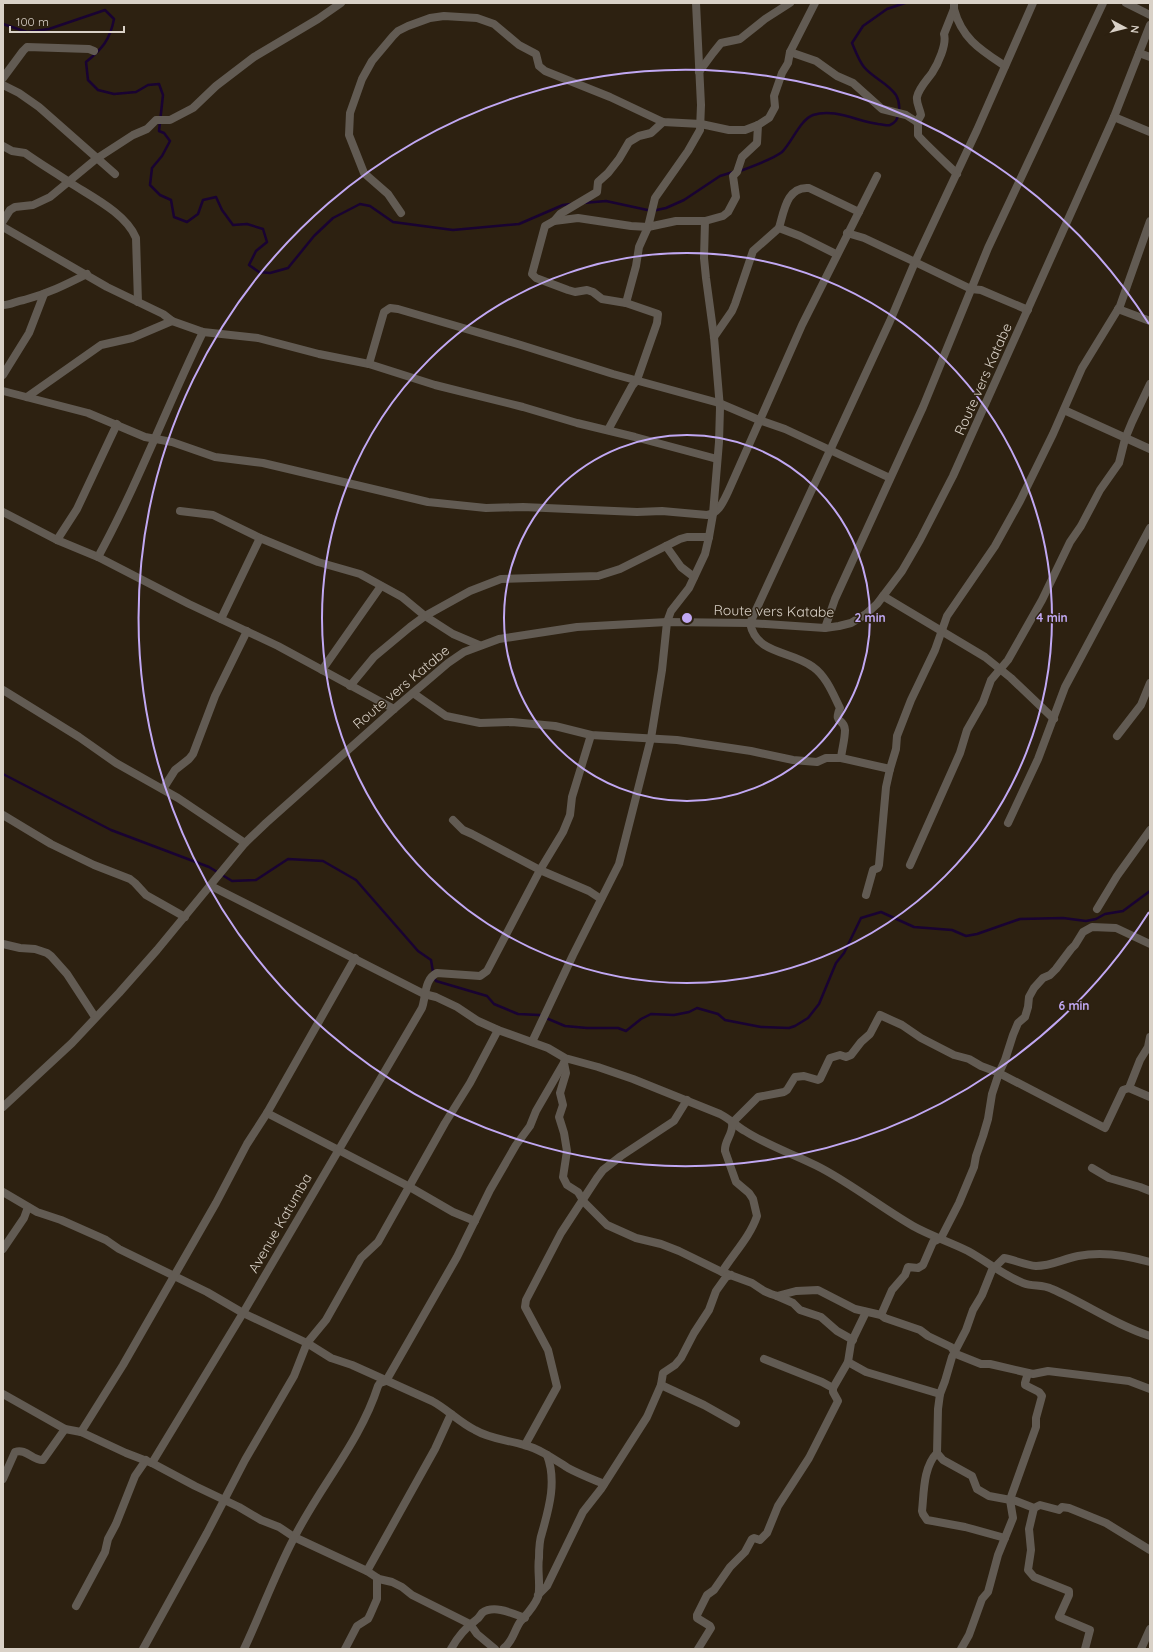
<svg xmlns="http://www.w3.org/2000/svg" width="1153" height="1652" font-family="Quicksand,sans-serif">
<rect width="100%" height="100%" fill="#2d2111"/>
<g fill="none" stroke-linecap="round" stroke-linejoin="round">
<!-- stream -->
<g stroke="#190332" stroke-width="2.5">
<path d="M3,24L27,32L49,29L105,10L114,19C110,40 102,49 86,62L88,80L98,90L114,94L136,92L148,85L159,84L163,95L159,131L164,133L170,141L162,156L152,168L150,185L160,195L171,200L174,217L187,222L198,214L203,200L216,197L222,210L233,225L247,224L263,229L267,242L256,251L249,265L259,272L270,273L288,268L314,236L333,218L360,204L370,206L393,222L453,230L519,224L563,205L571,204"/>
<path d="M740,171C751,167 773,159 782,152C792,142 800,120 813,115C835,108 856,121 878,124C882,124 887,126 890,125C901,121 901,104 896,95C888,83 873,78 864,67C859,61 855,50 852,43L863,26L887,9L905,3"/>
<path d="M583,203L606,201L652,211L666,208L684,200L720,176L733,172"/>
<path d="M3,774L111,830L209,867L232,881L256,880L288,859L323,861L356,880L418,951L431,960L433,972"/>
<path d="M434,977L436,981L487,996L494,1004L518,1014L539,1015L565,1026L587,1028H618L626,1031L641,1019L651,1014L674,1015L689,1012L697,1008L718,1014L725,1020L761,1027L789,1028L795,1026L808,1018L819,1004L836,963L844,953L861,918L881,912L914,927L952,930L966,936L977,934L1020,919L1063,918L1086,921L1096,919L1105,914L1123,911L1150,891"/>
</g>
<!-- minor -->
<g stroke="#625b53" stroke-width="8">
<path d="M696,3L701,105L700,130L688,151L655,198L648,227L676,221H705L723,216L728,212L736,197L733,176L737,172L742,157L757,143L758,125"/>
<path d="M1126,3L1150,15"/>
<path d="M954,9C962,39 981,50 1005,66"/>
<path d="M790,52L816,61L837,76L853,83L882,109L906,115L917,122L918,125C918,128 918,132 918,135C919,138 951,168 957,174"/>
<path d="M1139,53L1150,57"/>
<path d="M699,72L713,53L721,43L740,39L765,19L790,3"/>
<path d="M3,78L23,51L27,47L89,49L94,51"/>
<path d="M3,85L19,93L39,107L115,174"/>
<path d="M1114,117L1150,132"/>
<path d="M917,122L921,115C920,109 916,103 917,97C919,88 927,80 932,73C938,64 947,44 944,34L954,9V3"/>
<path d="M3,146L12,151L25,153C39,163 54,172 69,182C90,196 126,213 136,238L138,302"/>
<path d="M401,213L388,194L364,173L349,135L350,113L362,79L372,61L393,36L398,31L408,26L430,18L444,16L477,18L494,24L519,45L536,54L539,66L545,71L610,97L663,122L701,124L729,130H745L758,125L769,118L775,107L774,96L782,73L788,63L790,52L815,3"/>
<path d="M3,221L10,210L15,207L33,205L50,197L96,159L133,135L147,129L156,120H170L193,108L216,86L254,57L318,19L341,3"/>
<path d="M554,221L578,218L631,226L648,227L639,247L636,266L626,303"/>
<path d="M3,227L107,287L163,314L172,321L203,332L258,338L319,354L369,364L435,385L523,407L577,423L635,437L717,459"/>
<path d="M779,228C784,211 787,186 809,188L859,212"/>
<path d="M847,233L864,238L915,262L971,289L981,290L1028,310"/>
<path d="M3,305C11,305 16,301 24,300C47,294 65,285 87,274"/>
<path d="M1118,309L1150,321"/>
<path d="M714,337L732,311L735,304L753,251L779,228L800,236L836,254"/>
<path d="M369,364L384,312L390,308L398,309L521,345L613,374L719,403L759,420L785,429L890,478"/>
<path d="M3,375L29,333L44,294"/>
<path d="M3,391L88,413L145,437L172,442L215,457L263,463L428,502L486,508L523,507L637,512L662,511L707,515C719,513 723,502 728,492L802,325L877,176"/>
<path d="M27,397L101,345L132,338L172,321"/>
<path d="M1064,410L1150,449"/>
<path d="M608,430L632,386L637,380L657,323L658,314L626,303L602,299L593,292L587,290L575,292L568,290L536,278L532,274L545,226L554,221L560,214L597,192L598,182L608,173L619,159L629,142L639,136L651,133L663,122"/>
<path d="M180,511L213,515L260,538L318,562L360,574L402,597L425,616L453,634L479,645"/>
<path d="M3,512L57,540L98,557L189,604L278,646L394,709"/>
<path d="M57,540L77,509L117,424"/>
<path d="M666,546L681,567L694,577"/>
<path d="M98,557C138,484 167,406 203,332"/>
<path d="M883,596L985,657L1011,678L1054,719"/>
<path d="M221,619L260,538"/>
<path d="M825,628L835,599L923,407L988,248L1103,3"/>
<path d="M322,670L381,586"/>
<path d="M350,686L374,657L410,627L425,616L470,591L501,579L598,576L620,569L680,539L687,537H709"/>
<path d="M3,690L79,737L116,763L178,798L245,843"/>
<path d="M413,693L446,716L480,723L512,722L555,726L591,735L677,740L751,751L793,760L817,762L826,758H841L890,769"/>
<path d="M1117,736L1141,705L1150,683"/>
<path d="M841,758C842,749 845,739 845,730C844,717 833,725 840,708C833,694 826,676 813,667C791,650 756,655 750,623L890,321L915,262L977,130L1033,3"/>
<path d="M163,789L175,770L189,759L193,754L215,696L247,631"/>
<path d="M3,815L51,844L94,865L130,879L135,883L146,895L185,917"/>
<path d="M453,820L463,830L472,834L540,870L589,891L601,899"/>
<path d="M1008,823L1038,759L1065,687L1150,528"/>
<path d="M910,865L960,753L967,730L983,702L991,680L1008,660L1042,600L1070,542L1081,526L1100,490L1119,463L1125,439L1132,422L1150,384"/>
<path d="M211,886L424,994L436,997L457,1007L478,1021L498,1030L548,1048L565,1058L598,1067L633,1079L720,1114C730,1119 736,1126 745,1131C768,1146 796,1155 821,1168C853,1185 882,1208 913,1226C931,1236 950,1242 968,1251C986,1261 1005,1276 1023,1283C1033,1287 1042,1284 1052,1289C1085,1303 1115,1325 1150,1336"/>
<path d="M866,895L873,870L878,868L879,865L886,787L890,769L896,749L897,736L911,700L935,650L947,616L995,546L1020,501L1053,434L1082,368L1120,306L1150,221"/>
<path d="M1097,909L1117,876L1150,830"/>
<path d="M3,944L20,948L35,949L47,953L51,956L67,974L95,1017"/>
<path d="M532,1042L573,955L619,864L651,738L662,670L667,622L671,611L689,588L705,554L709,537L713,514L719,442L720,408L714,337L706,278L704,258L705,221"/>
<path d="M564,1063L566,1073L560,1093L563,1105L559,1117L564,1133L567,1151L563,1177L567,1185L578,1192L584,1202L607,1225L636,1238L661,1244L679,1251L722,1272L752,1283L764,1291L771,1294L777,1296L796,1291L818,1290L855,1309L881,1315L885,1318L920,1330L928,1336L951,1347L956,1354L981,1364H990L1033,1374L1048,1371L1129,1381L1150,1389"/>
<path d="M1129,1088L1150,1097"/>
<path d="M3,1107L72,1043L119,993L157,950L245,843L266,823L394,709L448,663L464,652L499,639L577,627L667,622L750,623L825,628L839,626L851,623L866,614L877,604L902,571L920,540L953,476L1114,117L1150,25"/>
<path d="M267,1113L408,1186L453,1212L475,1221"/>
<path d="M1092,1168L1109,1178L1140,1187L1150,1191"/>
<path d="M3,1192L37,1212L61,1220L106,1240L119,1249L207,1292L243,1313L307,1343L331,1358L352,1365L432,1401C447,1409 459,1422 475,1430C490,1439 508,1440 524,1445C540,1449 554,1459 568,1468C579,1474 592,1479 604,1484"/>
<path d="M3,1249L24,1218L28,1207"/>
<path d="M722,1272C733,1254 750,1237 757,1216L753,1199L749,1193L736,1182L725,1151C724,1141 734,1133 732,1123L758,1097L784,1092L787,1090L795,1077L804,1076L818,1080L820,1079L830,1058L840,1055L846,1057L851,1055L861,1042L870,1034L880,1015L902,1025L921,1038L954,1055L969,1059L981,1066L997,1072L1105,1128L1123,1090L1129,1088L1140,1060L1148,1047L1150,1037"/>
<path d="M777,1296L793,1303L800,1310L821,1317L837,1331L853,1340"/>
<path d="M881,1315L892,1290L905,1275L908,1267L918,1268L923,1265L933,1242L941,1238L959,1203L974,1167L976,1156L983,1136L988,1119L992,1094L999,1073L1005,1060L1013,1035L1018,1023L1025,1017L1028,1007L1029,997L1034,988L1043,978L1050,975L1056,969L1071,949L1075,945L1083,932L1092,927L1116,928L1150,944"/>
<path d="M764,1359L822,1382L833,1388"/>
<path d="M848,1362L866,1372L940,1394"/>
<path d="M661,1385L704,1405L736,1423"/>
<path d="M3,1394L65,1429L81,1432L126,1453L152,1463L195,1486L239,1507L261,1520L279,1527L294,1537L367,1571L379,1579L392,1582L402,1587L412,1595L470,1624L477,1634L495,1649"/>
<path d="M81,1432L123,1365L216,1203L247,1144L267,1113L355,958"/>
<path d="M525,1445L557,1387L548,1350L525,1307L526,1300L561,1233L597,1178L603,1170L621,1156L674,1121L687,1100"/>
<path d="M937,1453L943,1460L972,1476L977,1489L989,1496L1016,1501L1034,1508L1040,1505L1059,1510L1062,1507L1069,1508L1106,1523L1150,1550"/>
<path d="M152,1463L243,1313L422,1008C426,997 424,979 437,973L480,976L487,971L540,870L563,832L570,815L572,797L591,735"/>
<path d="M3,1479L15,1452C26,1448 33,1461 43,1460L65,1429"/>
<path d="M1034,1508L1029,1529L1031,1550L1028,1570L1034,1577L1069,1591V1595L1059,1617L1090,1630L1085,1649"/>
<path d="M1005,1538L965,1527L927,1520L923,1514L922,1511C924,1493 923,1467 937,1453L938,1409L940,1394L945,1381L952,1357L966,1330L973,1310L982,1295L992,1270L1004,1258C1015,1260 1025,1265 1036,1266C1051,1266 1063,1259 1078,1256C1102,1251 1126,1255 1150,1262"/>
<path d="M367,1571L435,1449L451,1414"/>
<path d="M538,1595L547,1586L583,1512L601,1489L647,1417L661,1385L663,1373L675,1365L681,1358L694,1333L709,1310L716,1291L726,1277L731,1275"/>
<path d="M76,1606L105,1552L108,1539L116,1524L135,1476L146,1460"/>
<path d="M504,1648C513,1641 514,1631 520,1622C526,1615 534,1607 538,1597C541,1587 537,1569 539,1558C539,1550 539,1541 542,1533C549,1508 557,1481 547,1455"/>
<path d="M143,1649L207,1533L245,1460L294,1376L307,1343L326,1320L361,1258L378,1242L445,1123L470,1083L498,1030"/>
<path d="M244,1649C261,1613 275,1574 294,1538C320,1486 360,1442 378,1386L380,1383L386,1381L457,1257L490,1190L516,1145L530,1126L536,1111L565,1061"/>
<path d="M345,1649L357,1626L368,1619L370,1615L377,1599V1578"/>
<path d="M451,1649C457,1638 465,1628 476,1620C479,1618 480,1616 482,1613C494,1604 514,1614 525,1618"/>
<path d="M698,1649L711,1628L710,1626L697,1618V1615L707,1595L714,1590L730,1567L745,1552L752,1539L754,1538L760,1540L767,1533L778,1506L809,1458L838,1401L833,1392V1388L848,1362L851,1343L866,1312"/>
<path d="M961,1649L969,1635L982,1599L988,1592L998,1555L1013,1518L1010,1500L1012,1494L1036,1427V1418L1042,1396L1039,1392L1025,1385V1383L1028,1373"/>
<path d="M1141,1649L1150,1629"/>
</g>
</g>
<!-- distance rings -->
<g fill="none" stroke="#c1a8f3" stroke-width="2">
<circle cx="687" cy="618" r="183"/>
<circle cx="687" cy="618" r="365"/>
<path d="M1149 912A548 548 0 1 1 1149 324"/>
</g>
<g text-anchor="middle" stroke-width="3" stroke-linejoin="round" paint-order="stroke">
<!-- street labels -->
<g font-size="14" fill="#d9d1c7" stroke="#2d2111">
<text transform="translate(983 379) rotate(-66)" y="5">Route vers Katabe</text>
<text transform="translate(774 611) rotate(1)" y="5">Route vers Katabe</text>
<text transform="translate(401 687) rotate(-40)" y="5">Route vers Katabe</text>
<text transform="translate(280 1223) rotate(-60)" y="5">Avenue Katumba</text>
</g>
</g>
<circle cx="687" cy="618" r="6" fill="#c1a8f3" stroke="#2d2111" stroke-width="2"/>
<g font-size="12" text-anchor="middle" font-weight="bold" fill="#c1a8f3" stroke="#2d2111" stroke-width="3" stroke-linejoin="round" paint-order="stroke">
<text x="870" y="622">2 min</text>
<text x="1052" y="622">4 min</text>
<text x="1074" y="1010">6 min</text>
</g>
<!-- border -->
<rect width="1153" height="1652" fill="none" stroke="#d9d1c7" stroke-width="8"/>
<!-- north arrow -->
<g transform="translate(1125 28) rotate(97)" stroke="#2d2111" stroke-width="3" paint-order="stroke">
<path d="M0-3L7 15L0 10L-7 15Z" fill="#d9d1c7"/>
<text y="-6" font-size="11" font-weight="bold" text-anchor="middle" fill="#d9d1c7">N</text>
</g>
<!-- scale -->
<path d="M10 26v6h114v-6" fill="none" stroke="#d9d1c7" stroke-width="2"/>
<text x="16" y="26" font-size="12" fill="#d9d1c7" stroke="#2d2111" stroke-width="3" paint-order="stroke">100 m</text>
</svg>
